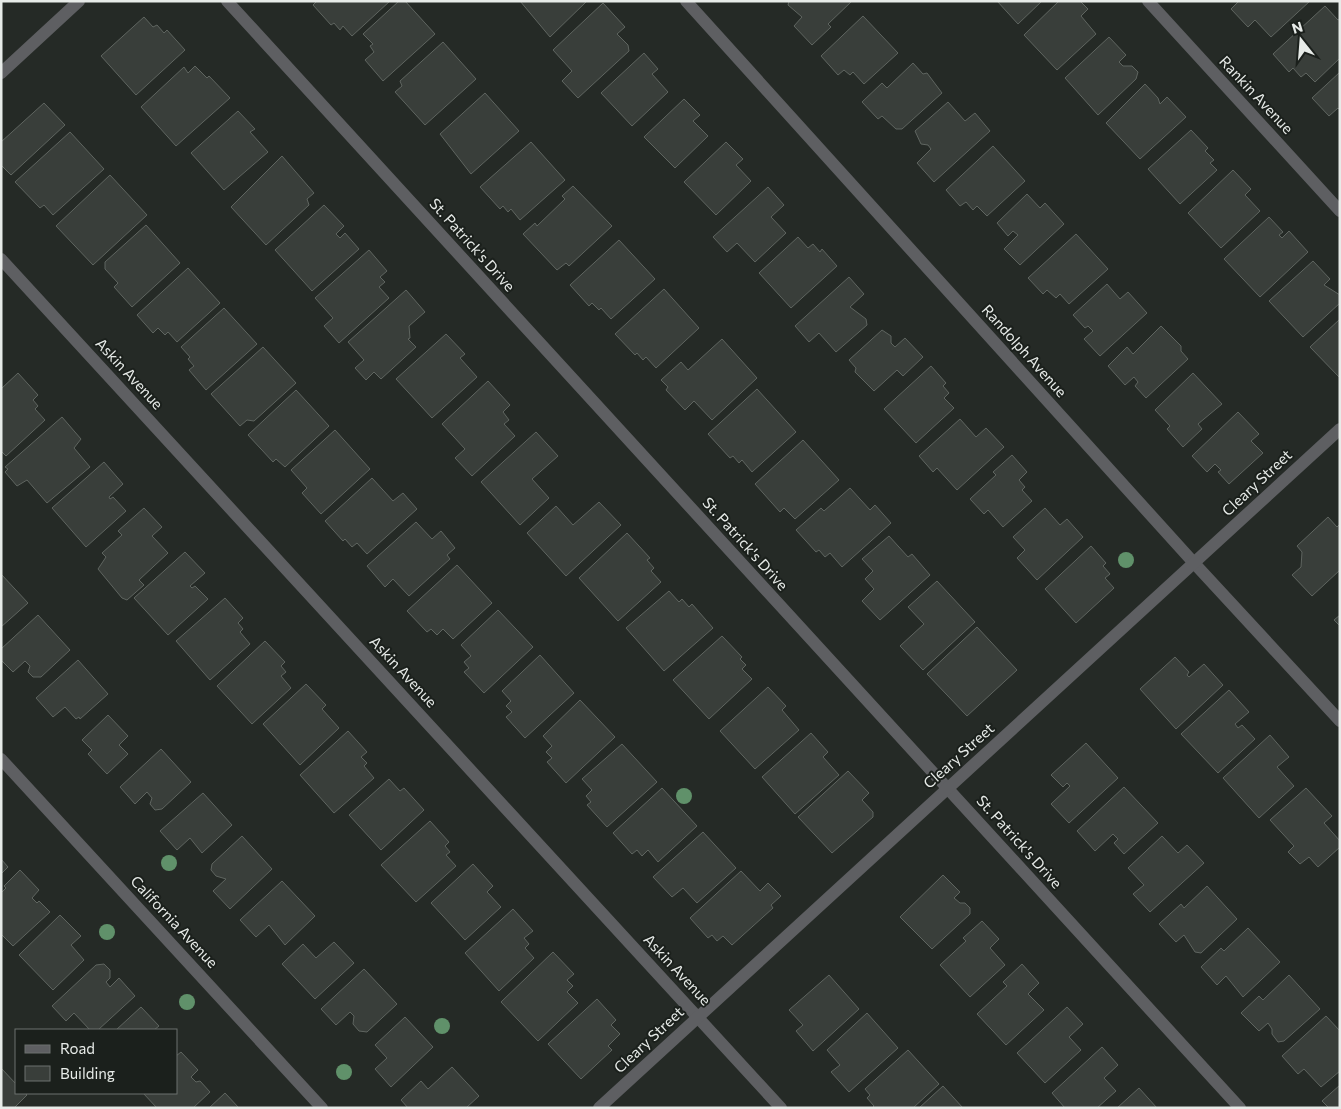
<svg xmlns="http://www.w3.org/2000/svg" width="1341" height="1109" font-family="Commissioner,sans-serif">
<rect width="100%" height="100%" fill="#252a26"/>
<!-- building -->
<g fill="#393e3a" stroke="#5f6560">
<path d="M317,1H390L352,36L343,26L340,30L334,23L331,25L313,5Z"/>
<path d="M399,1H405L435,34L383,81L365,60L374,52L370,46L373,44L363,34Z"/>
<path d="M520,1H587L550,37Z"/>
<path d="M789,1H852L828,24L831,27L812,45L794,26L802,17L788,5Z"/>
<path d="M997,1H1042L1018,24Z"/>
<path d="M1059,1H1080L1088,9L1081,16L1096,34L1057,70L1024,35Z"/>
<path d="M1239,1H1310L1271,37L1255,20L1248,27L1231,9Z"/>
<path d="M603,3L625,27L617,34L628,45L629,51L578,98L562,81L572,71L553,50Z"/>
<path d="M1325,6L1338,20L1340,19V58L1315,82L1306,73L1301,77L1293,68L1289,72L1273,54Z"/>
<path d="M863,16L898,53L864,84L853,72L850,75L844,70L838,75L821,56Z"/>
<path d="M144,17L153,27L157,25L164,33L167,30L185,50L136,95L101,56Z"/>
<path d="M1109,37L1126,55L1119,62L1123,66H1132L1138,72L1136,79L1098,115L1065,78Z"/>
<path d="M443,42L476,79L425,125L395,92L402,86L400,81Z"/>
<path d="M644,53L658,69L652,74L668,92L632,126L601,93Z"/>
<path d="M913,63L923,74L927,73L942,93L902,129H896L882,116L878,119L862,102L882,83L887,88Z"/>
<path d="M195,66L207,78L209,76L230,98L176,146L141,107L184,67L188,73Z"/>
<path d="M1340,72V110L1338,108L1329,116L1312,98Z"/>
<path d="M1145,84L1158,98L1160,104L1167,97L1186,117L1140,159L1106,123Z"/>
<path d="M485,93L519,131L471,174L440,134Z"/>
<path d="M684,99L700,115L693,121L708,136L675,168L644,137Z"/>
<path d="M948,102L965,121L975,113L990,131L934,182L917,163L931,149L928,145L921,144L915,131Z"/>
<path d="M44,103L65,125L11,175L1,165V142Z"/>
<path d="M238,111L255,129L250,132L268,152L224,190L191,153Z"/>
<path d="M1191,130L1208,148L1205,151L1214,160L1210,163L1217,170L1180,204L1148,169Z"/>
<path d="M70,132L104,169L53,215L44,205L40,208L15,182Z"/>
<path d="M531,142L565,180L520,220L511,209L508,212L503,206L500,209L480,187Z"/>
<path d="M726,142L743,159L736,165L751,181L716,215L684,182Z"/>
<path d="M993,146L1025,181L987,216L977,206L973,210L966,202L960,206L946,190Z"/>
<path d="M282,156L314,193L307,199L309,205L266,245L231,207Z"/>
<path d="M1233,170L1251,189L1245,195L1260,211L1221,248L1188,213Z"/>
<path d="M110,175L147,215L93,265L56,226Z"/>
<path d="M573,186L612,226L569,266L566,263L557,270L523,234L535,223L537,226L565,199L562,196Z"/>
<path d="M768,187L784,205L771,217L786,233L755,262L737,243L727,252L713,237Z"/>
<path d="M1027,194L1040,208L1045,203L1064,224L1020,265L1004,249L1018,235L1013,231L1008,236L997,223Z"/>
<path d="M324,205L344,226L336,234L340,238L345,233L359,249L312,291L275,250Z"/>
<path d="M1269,217L1283,232L1279,235L1282,238L1289,231L1308,252L1260,297L1224,259Z"/>
<path d="M146,225L180,263L132,307L114,287L118,283L105,269V262Z"/>
<path d="M1076,234L1108,269L1069,304L1060,294L1056,298L1047,290L1043,294L1028,278Z"/>
<path d="M798,237L808,248L813,244L820,252L822,249L837,266L791,308L759,273Z"/>
<path d="M619,240L655,279L611,319L601,308L599,310L592,303L589,306L570,285Z"/>
<path d="M369,250L387,271L380,277L385,282L379,287L389,298L339,343L324,326L333,318L315,298Z"/>
<path d="M1313,261L1330,279L1324,285L1340,295V303L1303,337L1269,301Z"/>
<path d="M188,268L220,303L177,342L168,332L165,335L158,328L153,333L137,315Z"/>
<path d="M849,277L864,294L850,307L866,319L867,325L836,352L819,333L809,342L795,326Z"/>
<path d="M1107,284L1120,299L1128,292L1147,313L1100,356L1084,339L1093,331L1088,326L1085,328L1073,315Z"/>
<path d="M664,289L699,328L656,368L646,357L643,360L637,353L635,355L615,334Z"/>
<path d="M406,290L425,312L409,326L410,338L408,339L416,347L381,379L374,372L366,380L355,368L364,360L348,342Z"/>
<path d="M224,308L257,344L206,390L189,370L194,366L188,359L190,357L181,347Z"/>
<path d="M1340,319V378L1310,347Z"/>
<path d="M1161,326L1181,346V351L1188,359L1146,398L1135,386L1138,382L1134,377L1125,385L1108,366L1127,347L1133,354Z"/>
<path d="M882,330L891,336V343L895,347L905,338L923,357L903,376L897,370L874,391L855,372L856,368L849,360Z"/>
<path d="M446,334L465,354L460,358L477,377L432,418L396,379Z"/>
<path d="M722,339L757,378L712,420L694,401L685,410L666,390L668,387L661,380L681,362L688,370Z"/>
<path d="M263,347L296,383L254,421L247,420L240,426L211,394Z"/>
<path d="M931,366L946,383L943,386L949,393L944,398L954,408L916,443L884,409Z"/>
<path d="M18,373L38,395L33,400L38,406L35,409L45,420L6,456L1,451V389Z"/>
<path d="M1193,373L1222,404L1198,424L1202,429L1183,447L1167,429L1170,426L1155,410Z"/>
<path d="M488,381L510,405L503,412L509,420L504,424L515,436L472,476L455,458L465,449L442,424Z"/>
<path d="M757,389L796,432L752,472L742,460L739,463L733,456L730,458L708,434Z"/>
<path d="M296,390L329,426L285,467L276,459L273,462L248,435Z"/>
<path d="M1238,412L1259,434L1251,441L1263,453L1229,484L1218,472L1221,470L1215,464L1207,472L1192,456Z"/>
<path d="M62,417L81,439L74,448L90,467L47,503L27,480L17,486L5,472L8,469L5,467Z"/>
<path d="M960,419L976,437L986,428L1004,447L957,490L937,468L933,472L919,456Z"/>
<path d="M335,430L370,469L321,514L302,493L307,488L291,470Z"/>
<path d="M536,432L558,456L532,479L549,498L520,525L481,482Z"/>
<path d="M803,440L839,480L795,519L784,508L780,512L755,484Z"/>
<path d="M1012,455L1027,472L1019,480L1025,487L1022,490L1032,501L1003,527L988,510L984,514L970,499L996,475L993,472Z"/>
<path d="M104,462L123,484L109,497L110,499L113,497L126,511L86,547L52,508Z"/>
<path d="M372,478L393,501L403,493L417,509L367,554L357,543L352,547L345,539L343,541L325,521Z"/>
<path d="M850,488L870,510L875,505L891,523L842,567L830,553L825,557L819,550L816,552L796,530L821,508L824,511Z"/>
<path d="M599,502L621,525L566,576L527,533L556,506L573,525Z"/>
<path d="M144,508L162,527L152,536L168,553L139,580L144,585L127,600L122,598L98,569L106,557L102,553L122,535L118,531Z"/>
<path d="M1045,508L1060,525L1067,519L1083,537L1037,580L1017,558L1025,550L1013,537Z"/>
<path d="M1328,517L1337,527L1340,524V570L1312,596L1292,575L1301,567L1302,552L1297,546Z"/>
<path d="M416,522L432,539L441,531L455,548L447,555L450,559L409,596L393,579L385,587L367,566Z"/>
<path d="M627,533L650,558L647,560L654,568L651,571L661,582L618,621L579,578Z"/>
<path d="M889,536L908,557L912,554L930,575L880,620L862,601L874,589L865,579L873,571L862,559Z"/>
<path d="M1091,546L1106,563L1103,566L1110,574L1105,578L1114,588L1076,623L1045,589Z"/>
<path d="M185,552L205,573L190,586L192,588L195,586L208,599L168,635L134,598Z"/>
<path d="M457,565L492,603L453,639L443,629L437,635L431,629L427,632L407,611Z"/>
<path d="M1,574L28,603L1,627Z"/>
<path d="M937,581L975,622L923,670L900,646L924,624L908,607Z"/>
<path d="M669,591L679,602L682,599L689,607L692,604L713,628L664,671L626,628Z"/>
<path d="M225,598L243,618L238,623L243,629L240,632L250,644L210,680L176,641Z"/>
<path d="M498,610L533,647L484,693L464,672L469,668L464,662L471,656L461,645Z"/>
<path d="M38,615L70,650L41,677H33L28,672L30,666L25,661L13,672L1,660V649Z"/>
<path d="M1340,615V626L1334,620Z"/>
<path d="M977,627L1017,670L967,716L927,674Z"/>
<path d="M722,636L742,657L740,659L746,665L742,669L752,679L709,719L673,680Z"/>
<path d="M265,641L285,662L281,666L286,672L281,676L291,688L252,724L217,686Z"/>
<path d="M540,655L574,693L525,738L506,717L512,712L506,706L511,701L502,691Z"/>
<path d="M1175,657L1189,672L1187,675L1189,677L1204,664L1223,685L1176,729L1140,689Z"/>
<path d="M78,660L108,694L80,719L79,717L76,719L65,707L53,717L36,698Z"/>
<path d="M306,684L326,705L322,709L339,728L300,765L263,724Z"/>
<path d="M768,687L786,706L782,710L799,730L755,769L720,731Z"/>
<path d="M1229,690L1249,712L1235,724L1238,728L1242,725L1255,739L1218,773L1181,734Z"/>
<path d="M580,700L615,737L566,783L547,762L552,758L546,752L552,746L543,736Z"/>
<path d="M108,715L128,736L119,745L128,754L107,774L88,754L92,750L82,740Z"/>
<path d="M348,731L367,752L361,757L367,763L364,766L374,778L334,813L300,775Z"/>
<path d="M811,733L828,752L823,757L839,775L795,814L762,777Z"/>
<path d="M1270,735L1289,757L1277,767L1294,786L1259,818L1223,778Z"/>
<path d="M1086,743L1118,778L1069,823L1051,804L1070,786L1067,783L1063,787L1051,775Z"/>
<path d="M622,744L657,782L607,827L587,805L591,802L586,796L592,790L582,779Z"/>
<path d="M161,749L191,782L162,809L155,810L150,804L152,798L147,792L135,804L120,787Z"/>
<path d="M848,771L869,793L862,800L873,812V817L832,853L798,817Z"/>
<path d="M389,779L400,791L404,788L424,810L381,850L349,815Z"/>
<path d="M1124,787L1158,823L1124,854L1114,843L1118,839L1113,834L1095,851L1077,831Z"/>
<path d="M662,788L697,826L658,862L648,850L642,856L637,850L632,854L613,833Z"/>
<path d="M1306,788L1332,816L1324,823L1340,841V847L1318,867L1309,857L1300,864L1288,852L1294,846L1270,820Z"/>
<path d="M203,793L232,825L202,853L190,838L177,850L160,831Z"/>
<path d="M430,821L449,842L445,846L450,852L446,855L456,866L416,902L381,865Z"/>
<path d="M703,832L736,868L697,903L683,888L672,897L653,877Z"/>
<path d="M242,836L272,869L230,909L213,891L226,879L216,876L211,870L212,864Z"/>
<path d="M1162,836L1178,853L1187,845L1204,863L1150,912L1133,894L1144,885L1128,868Z"/>
<path d="M1,859L8,867L1,874Z"/>
<path d="M473,864L493,886L487,892L501,907L465,940L431,903Z"/>
<path d="M20,870L39,890L32,898L37,903L39,901L50,912L13,946L1,934V893L6,888L4,886Z"/>
<path d="M741,871L760,891L768,883L781,896L771,905L773,908L732,945L723,936L717,941L712,935L708,938L690,918Z"/>
<path d="M943,875L960,892L954,898L960,903H965L970,908V914L932,949L900,917Z"/>
<path d="M282,881L315,916L285,945L269,925L256,937L240,920Z"/>
<path d="M1207,886L1237,919L1201,953L1195,952L1184,935L1176,942L1159,924L1181,904L1184,908Z"/>
<path d="M513,909L533,931L524,938L529,944L525,948L534,958L499,991L465,953Z"/>
<path d="M60,915L81,936L71,945L84,960L53,990L19,955Z"/>
<path d="M982,921L999,939L990,948L1005,965L970,997L940,965L966,941L963,938Z"/>
<path d="M1248,928L1280,962L1243,997L1226,976L1217,985L1201,967L1221,948L1224,951Z"/>
<path d="M334,942L354,963L315,999L282,964L303,944L316,958Z"/>
<path d="M553,952L574,974L567,980L573,986L567,992L578,1003L538,1041L501,1002Z"/>
<path d="M104,964L110,970V978L106,982L110,987L119,978L135,996L98,1030H90L74,1013L66,1021L52,1006L96,965Z"/>
<path d="M1022,964L1039,983L1028,994L1044,1010L1006,1045L977,1014L1007,986L1003,982Z"/>
<path d="M364,969L397,1004L367,1032L359,1031L353,1024L354,1016L350,1012L336,1025L321,1009Z"/>
<path d="M829,975L859,1009L813,1051L796,1031L803,1025L789,1010Z"/>
<path d="M1289,975L1320,1009L1284,1041L1278,1042L1272,1034V1029L1268,1023L1259,1031L1241,1013L1259,996L1263,1000Z"/>
<path d="M597,999L616,1020L611,1025L620,1034L608,1046L612,1050L581,1079L548,1044Z"/>
<path d="M141,1007L159,1026L154,1030H116Z"/>
<path d="M1067,1007L1083,1024L1069,1037L1081,1050L1045,1083L1017,1053Z"/>
<path d="M867,1013L898,1048L849,1092L831,1072L840,1065L827,1050Z"/>
<path d="M1326,1016L1340,1031V1071L1321,1087L1304,1069L1298,1074L1282,1056Z"/>
<path d="M405,1017L433,1047L391,1087L375,1069L387,1058L375,1045Z"/>
<path d="M1102,1047L1118,1065L1104,1078L1116,1091L1097,1108H1065L1052,1093Z"/>
<path d="M908,1050L939,1084L913,1108H872L874,1106L867,1098L870,1095L865,1089Z"/>
<path d="M181,1052L198,1070L191,1077L196,1082L200,1081L210,1092L193,1108H157L143,1093H176V1056Z"/>
<path d="M452,1067L479,1096L466,1108H408L401,1100L421,1081L428,1089Z"/>
<path d="M1,1068L16,1084V1093H25L27,1095L14,1108H1Z"/>
<path d="M1340,1085V1108H1329L1322,1101Z"/>
<path d="M943,1086L963,1108H919Z"/>
<path d="M1139,1088L1157,1108H1117Z"/>
<path d="M225,1093L239,1108H209Z"/>
</g>
<g fill="none" stroke-linecap="round" stroke-linejoin="round">
<!-- minor -->
<g stroke="#5e5f62" stroke-width="12">
<path d="M227,1L1240,1108"/>
<path d="M686,1L1194,563L1340,721"/>
<path d="M1148,1L1340,211"/>
<path d="M1,73L79,1"/>
<path d="M1,259L781,1108"/>
<path d="M1,759L322,1108"/>
<path d="M599,1108L1340,429"/>
</g>
</g>
<!-- trees -->
<g fill="#60916a">
<circle cx="1126" cy="560" r="8"/>
<circle cx="684" cy="796" r="8"/>
<circle cx="169" cy="863" r="8"/>
<circle cx="107" cy="932" r="8"/>
<circle cx="187" cy="1002" r="8"/>
<circle cx="442" cy="1026" r="8"/>
<circle cx="344" cy="1072" r="8"/>
</g>
<g text-anchor="middle" stroke-width="4" stroke-linejoin="round" paint-order="stroke">
<!-- street labels -->
<g font-size="15" fill="#e7ebe8" stroke="#1b201c">
<text transform="translate(1256 95) rotate(47)" y="5">Rankin Avenue</text>
<text transform="translate(472 245) rotate(48)" y="5">St. Patrick's Drive</text>
<text transform="translate(1024 351) rotate(48)" y="5">Randolph Avenue</text>
<text transform="translate(129 374) rotate(47)" y="5">Askin Avenue</text>
<text transform="translate(1257 483) rotate(-43)" y="5">Cleary Street</text>
<text transform="translate(745 544) rotate(48)" y="5">St. Patrick's Drive</text>
<text transform="translate(403 672) rotate(47)" y="5">Askin Avenue</text>
<text transform="translate(959 756) rotate(-42)" y="5">Cleary Street</text>
<text transform="translate(1019 842) rotate(48)" y="5">St. Patrick's Drive</text>
<text transform="translate(174 922) rotate(47)" y="5">California Avenue</text>
<text transform="translate(677 970) rotate(47)" y="5">Askin Avenue</text>
<text transform="translate(649 1040) rotate(-43)" y="5">Cleary Street</text>
</g>
</g>
<!-- border -->
<rect width="1341" height="1109" fill="none" stroke="#e7ebe8" stroke-width="5"/>
<!-- legend -->
<rect x="15" y="1029" width="162" height="65" fill="#1b201c" stroke="#6d716e"/>
<rect x="25" y="1045" width="25" height="8" fill="#5e5f62" stroke="#6d716e"/>
<text x="60" y="1054" font-size="15" fill="#e7ebe8">Road</text>
<rect x="25" y="1066" width="25" height="15" fill="#393e3a" stroke="#6d716e"/>
<text x="60" y="1079" font-size="15" fill="#e7ebe8">Building</text>
<!-- north arrow -->
<g transform="translate(1301 40) rotate(343)" stroke="#1b201c" stroke-width="4" paint-order="stroke">
<path d="M0-4L9 19L0 12L-9 19Z" fill="#e7ebe8"/>
<text y="-8" font-size="14" font-weight="bold" text-anchor="middle" fill="#e7ebe8">N</text>
</g>
</svg>
